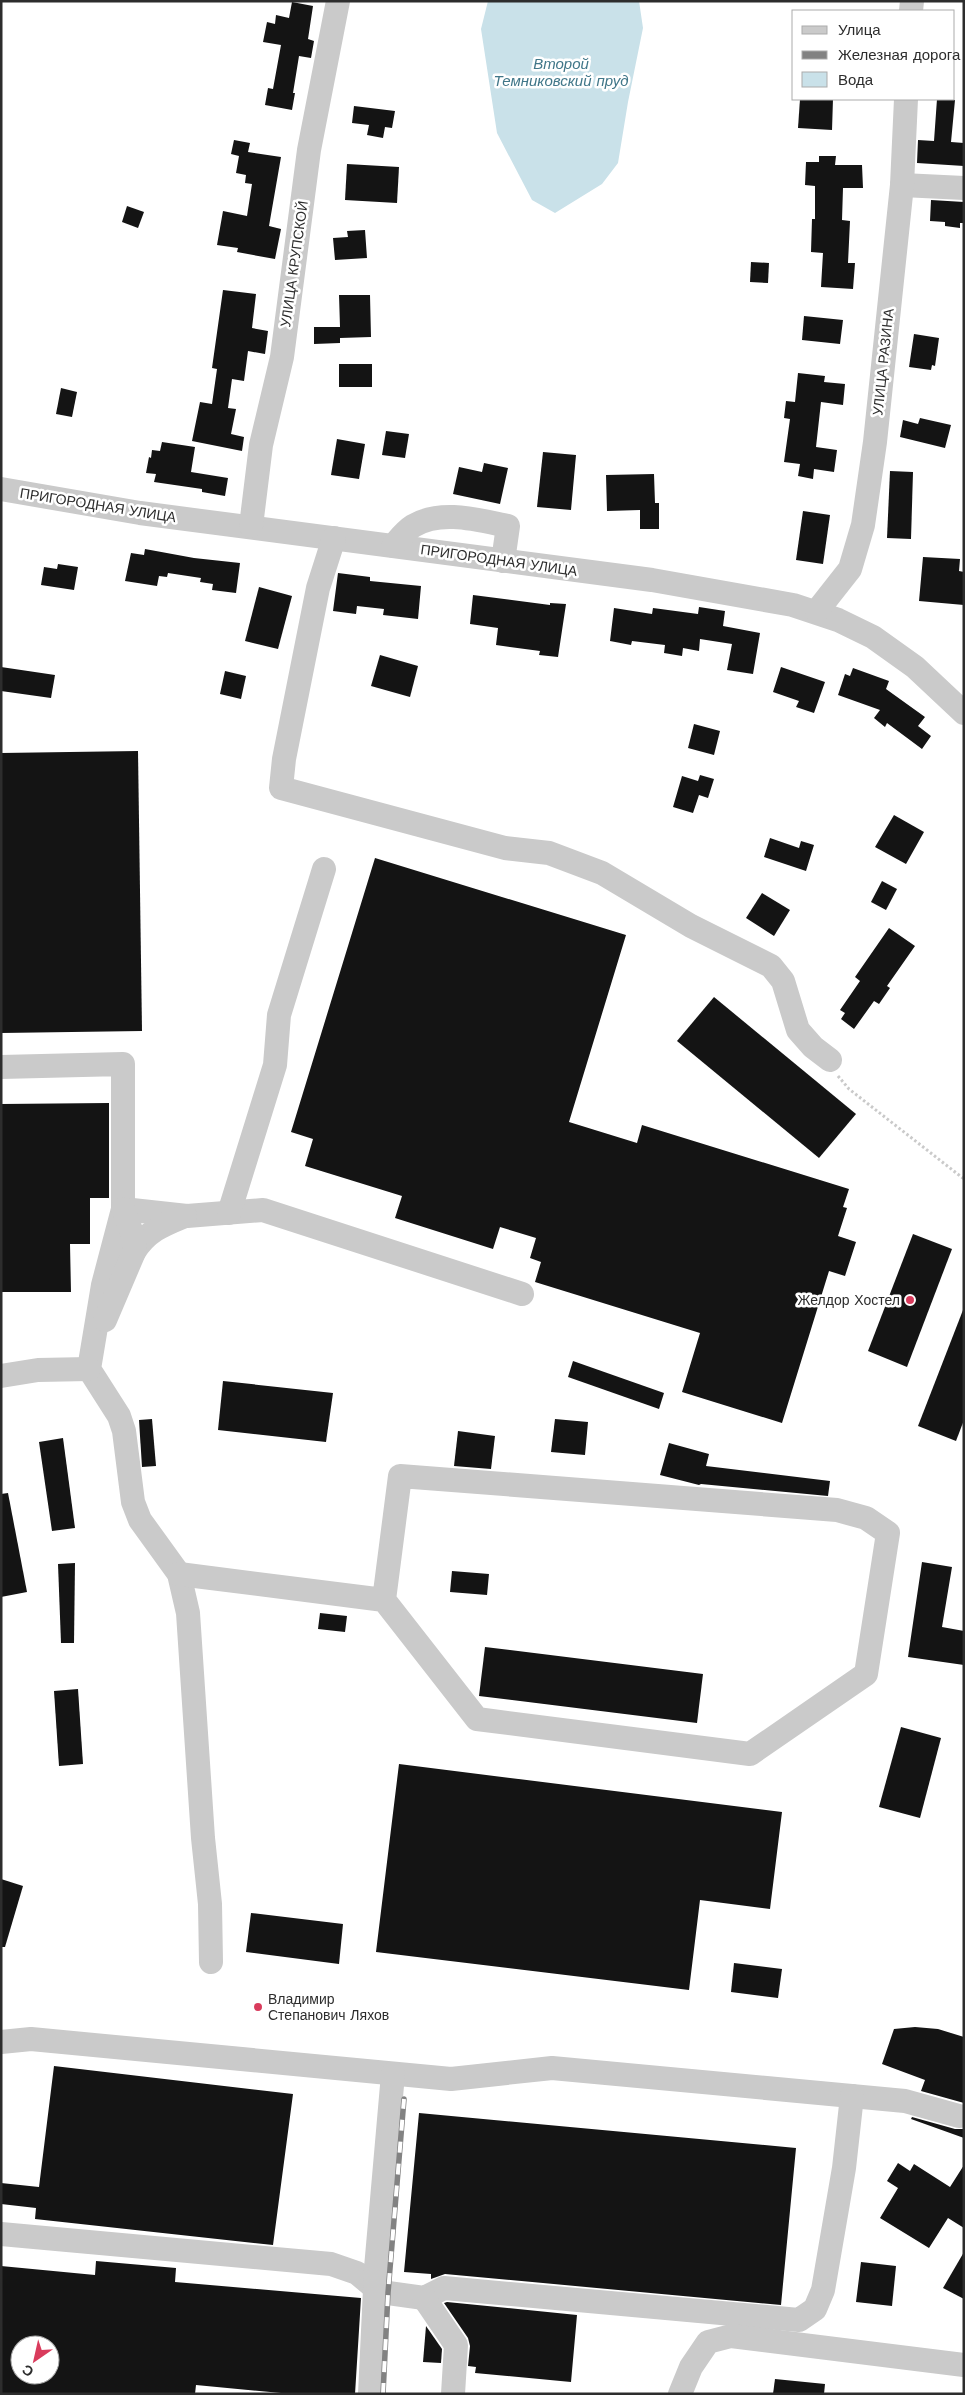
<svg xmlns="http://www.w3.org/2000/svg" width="965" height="2395" font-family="'Work Sans',sans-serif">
<rect width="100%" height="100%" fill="#fff"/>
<!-- water -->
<path fill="#c9e1e9" d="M488,1H639L643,28L628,102L618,163L602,184L555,213L532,200L497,133L481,29Z"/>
<!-- building -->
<g fill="#141414" fill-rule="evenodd">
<path d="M292,2L313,6L308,39L314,41L311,58L299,56L293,93H295L292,110L265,105L268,88L273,89L281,45L263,42L267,22L275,24L276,15L289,18Z"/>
<path d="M800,99H833L832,130L798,128Z"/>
<path d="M937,99L955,100L951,142L964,143V166L917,163L918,140L934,141Z"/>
<path d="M354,106L395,111L392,128L385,127L383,138L367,135L369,125L352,123Z"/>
<path d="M234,140L250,143L248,152L281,157L269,226L281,229L275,259L237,252L238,248L217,245L223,211L247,216L252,184L245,183L246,175L236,173L239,156L231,154Z"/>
<path d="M819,156H836L835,165H862L863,188H843L842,220L850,221L848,263H855L853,289L821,287L823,253L811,252L812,219H815V186L805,185L806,162H819Z"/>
<path d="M347,164L399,167L397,203L345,200Z"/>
<path d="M931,200L964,202V223H960V228L945,226V222L930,221Z"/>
<path d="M127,206L144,212L138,228L122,222Z"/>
<path d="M365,230L367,258L335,260L333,238L348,237L347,231Z"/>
<path d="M751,262L769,263L768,283L750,282Z"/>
<path d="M223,290L256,294L252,328L268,331L265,354L248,351L244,381L232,379L228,408L236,409L231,434L244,437L242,451L192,441L200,402L212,404L217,369L212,368Z"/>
<path d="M339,295H370L371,337L340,338V333V343L314,344V327H340Z"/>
<path d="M804,316L843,320L840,344L802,340Z"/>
<path d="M914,334L939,338L935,366L932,365L931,370L909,367Z"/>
<rect x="339" y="364" width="33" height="23"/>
<path d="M798,373L825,376L824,382L845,384L843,405L821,402L816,447L837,450L834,472L814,469L813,479L798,476L800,464L784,462L790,419L784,418L786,401L795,402Z"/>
<path d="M61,388L77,392L72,417L56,414Z"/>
<path d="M920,418L951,425L945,448L900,437L903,420L918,424Z"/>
<path d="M386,431L409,434L405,458L382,455Z"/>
<path d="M337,439L365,444L359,479L331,475Z"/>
<path d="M162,442L195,447L191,472L228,478L225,496L202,492V489L154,482L156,474L146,473L149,457L151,458L152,450L160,451Z"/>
<path d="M543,452L576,455L571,510L537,507Z"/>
<path d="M484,463L508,468L500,504L453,494L459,467L482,472Z"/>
<path d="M890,471L913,472L911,539L887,538Z"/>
<path d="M654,474L655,503H659V529H640V510L607,511L606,475Z"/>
<path d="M803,511L830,515L823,564L796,560Z"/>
<path d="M145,549L194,558L240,563L236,593L212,590L213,584L200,582L201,578L168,573L167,577L159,576L157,586L125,581L131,553L144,555Z"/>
<path d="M923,557L960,559L959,571L964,572V605L919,601Z"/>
<path d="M58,564L78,567L74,590L41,585L44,567L57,569Z"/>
<path d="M338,573L370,577V581L421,586L418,619L383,615L384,609L357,606L356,614L333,611Z"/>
<path d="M259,587L292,596L278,649L245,641Z"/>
<path d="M473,595L550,605V603L566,604L558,657L539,655L540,651L496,645L498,628L470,624Z"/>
<path d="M699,607L725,611L723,626L760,633L753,674L727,670L732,644L700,639L699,651L683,648L682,656L664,653L665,645L632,641L631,645L610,641L614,608L652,614L653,608L698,614Z"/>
<path d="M380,655L418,666L410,697L371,686Z"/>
<path d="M1,667L55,675L51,698L1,691Z"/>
<path d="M781,667L825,682L814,713L796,707L799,701L773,692Z"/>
<path d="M853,668L889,681L886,689L925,717L918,726L931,736L922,749L887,723L885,727L874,718L880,710L838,695L845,674L850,676Z"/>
<path d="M225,671L246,676L241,699L220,694Z"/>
<path d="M694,724L720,731L714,755L688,748Z"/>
<path d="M138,751L142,1031L1,1033V753Z"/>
<path d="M700,775L714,779L708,798L699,795L693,813L673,807L682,776L698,781Z"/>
<path d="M894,815L924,832L906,864L875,847Z"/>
<path d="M770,838L799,848L801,841L814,845L806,871L764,857Z"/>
<path d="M375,858L626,935L569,1122L637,1143L642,1125L849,1189L843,1207L847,1208L838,1236L856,1242L845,1276L829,1271L782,1423L682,1392L700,1333L535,1282L541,1262L530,1258L536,1238L500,1227L493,1249L395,1218L402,1196L305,1166L313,1139L291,1132Z"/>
<path d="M882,881L897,889L886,910L871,902Z"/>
<path d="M762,893L790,910L774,936L746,918Z"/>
<path d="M889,928L915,946L887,986L890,988L879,1004L874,1001L854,1029L841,1019L845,1013L840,1010L860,981L855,977Z"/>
<path d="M714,997L856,1114L819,1158L677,1041Z"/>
<path d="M109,1103V1198H90V1244H70L71,1292H1V1104Z"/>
<path d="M913,1234L952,1249L907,1367L868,1351Z"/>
<path d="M963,1310L964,1420L956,1441L918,1426Z"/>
<path d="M573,1361L664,1393L659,1409L568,1377Z"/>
<path d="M223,1381L333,1393L326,1442L218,1430Z"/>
<path d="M152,1419L156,1466L142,1467L139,1420Z"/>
<path d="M555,1419L588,1422L585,1455L551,1452Z"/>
<path d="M458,1431L495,1436L491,1469L454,1466Z"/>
<path d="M63,1438L75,1528L52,1531L39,1442Z"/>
<path d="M669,1443L709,1454L706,1466L830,1481L828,1496L701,1484L699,1485L660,1475Z"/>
<path d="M8,1493L27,1592L1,1597V1494Z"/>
<path d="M922,1562L952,1567L942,1627L964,1631V1665L908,1657Z"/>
<path d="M75,1563L74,1643H61L58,1564Z"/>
<path d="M452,1571L489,1574L487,1595L450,1592Z"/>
<path d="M320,1613L347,1616L345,1632L318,1629Z"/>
<path d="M485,1647L703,1674L697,1723L479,1696Z"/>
<path d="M78,1689L83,1764L59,1766L54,1691Z"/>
<path d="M901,1727L941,1738L920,1818L879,1807Z"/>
<path d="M399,1764L782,1812L770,1909L700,1900L689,1990L376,1952Z"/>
<path d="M1,1879L23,1886L5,1947H1Z"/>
<path d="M251,1913L343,1924L339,1964L246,1952Z"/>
<path d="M734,1963L782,1969L778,1998L731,1992Z"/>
<path d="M915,2027L938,2029L964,2037V2103L921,2091L925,2080L882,2064L894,2029Z"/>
<path d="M54,2066L293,2094L273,2245L35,2219L36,2208L1,2204V2183L39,2187Z"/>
<path d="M419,2113L796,2148L781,2305L445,2274L431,2279V2274L404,2272Z"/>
<path d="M912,2117L955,2129H964V2138L911,2119Z"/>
<path d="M898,2163L910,2171L914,2164L950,2187L964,2165V2228L948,2218L929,2248L880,2218L898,2188L887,2181Z"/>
<path d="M964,2252V2299L943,2288Z"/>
<path d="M96,2261L176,2268L175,2282L361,2298L355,2394H292L196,2385L195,2394H1V2266L95,2275ZM20,2345H50V2375H20Z"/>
<path d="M861,2262L896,2266L892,2306L856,2302Z"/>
<path d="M447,2302L577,2315L571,2382L475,2373L476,2367L468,2366L470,2346L468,2338L444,2303Z"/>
<path d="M426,2326L442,2349L441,2363L423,2362Z"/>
<path d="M775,2379L825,2384L824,2394H773Z"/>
</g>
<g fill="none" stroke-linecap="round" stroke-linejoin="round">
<!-- path -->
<path stroke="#cacaca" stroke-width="3" stroke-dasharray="2.5 2.5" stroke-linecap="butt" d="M838,1076L849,1089L964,1179"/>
<!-- minor -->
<g stroke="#cacaca" stroke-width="24">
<path d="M911,11L912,1"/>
<path d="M902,185L964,188"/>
<path d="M1,489L140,513L652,580L793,605L838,620L873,637L915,667L964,713"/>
<path d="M251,526L261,445L282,357L309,150L338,1"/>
<path d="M334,538L318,588L284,759L281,788L505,848L549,853L602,873L691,926L771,966L783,981L798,1030L813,1047L830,1060"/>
<path d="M393,546C399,539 405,531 413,526C441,509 478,520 508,526L503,561"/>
<path d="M817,611L850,569L863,525L875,442L902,185L906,99"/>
<path d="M1,1067L123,1064V1209L103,1285L89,1369L119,1416L124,1431L133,1502L140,1520L179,1574L188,1613L203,1838L210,1904L211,1962"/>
<path d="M123,1209L187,1216L263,1210L522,1294"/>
<path d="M229,1213L275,1065L279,1015L324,869"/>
<path d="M134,1252C147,1231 163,1225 185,1216"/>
<path d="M105,1320L134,1252L135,1241L123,1209"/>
<path d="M1,1376L38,1370L89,1369"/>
<path d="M179,1574L384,1600L477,1719L750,1754L866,1674L888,1533L866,1518L837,1510L400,1476L384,1600"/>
<path d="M1,2042L31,2039L451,2079L552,2068L905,2101L959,2116"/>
<path d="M1,2234L331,2264L357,2273L375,2288L388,2293L424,2298L444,2288L799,2320L815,2309L823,2290L844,2168L852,2096"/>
<path d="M424,2298L456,2345L453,2394"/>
<path d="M370,2394L376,2268L393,2074"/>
<path d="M680,2394L691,2367L708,2342L731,2336L964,2365"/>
</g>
<!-- rail casing -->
<g stroke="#828282" stroke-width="5.5">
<path id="rail" d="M383,2394L388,2293L404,2099"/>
</g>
<!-- rail -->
<use href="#rail" stroke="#fff" stroke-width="4" stroke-dasharray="11" stroke-linecap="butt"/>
</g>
<!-- markers -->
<g fill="#d93b5c" stroke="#fff" stroke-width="2">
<circle cx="910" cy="1300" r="5"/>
<circle cx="258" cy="2007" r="5"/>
</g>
<g text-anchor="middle" stroke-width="5" stroke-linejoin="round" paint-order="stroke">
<!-- street labels -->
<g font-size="14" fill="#2d2d2d" stroke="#fff">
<text transform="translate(294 264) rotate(-82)" y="5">УЛИЦА КРУПСКОЙ</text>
<text transform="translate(883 362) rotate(-84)" y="5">УЛИЦА РАЗИНА</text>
<text transform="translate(98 505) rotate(9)" y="5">ПРИГОРОДНАЯ УЛИЦА</text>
<text transform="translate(499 560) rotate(8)" y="5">ПРИГОРОДНАЯ УЛИЦА</text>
</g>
<!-- poi labels -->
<g font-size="14" fill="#2d2d2d" stroke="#fff" text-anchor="end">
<text x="900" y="1305">Желдор Хостел</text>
<text x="268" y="2004" text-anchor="start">Владимир<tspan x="268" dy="16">Степанович Ляхов</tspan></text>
</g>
<!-- water labels -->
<g font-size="15" font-style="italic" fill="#417789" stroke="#fff">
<text x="561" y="69">Второй<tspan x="561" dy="17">Темниковский пруд</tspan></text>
</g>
</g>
<!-- border -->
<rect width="965" height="2395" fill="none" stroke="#2d2d2d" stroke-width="5"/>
<!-- legend -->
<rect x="792" y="10" width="162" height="90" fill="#ffffff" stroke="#ababab"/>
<rect x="802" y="26" width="25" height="8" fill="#cacaca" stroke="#ababab"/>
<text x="838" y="35" font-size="15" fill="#2d2d2d">Улица</text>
<rect x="802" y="51" width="25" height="8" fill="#828282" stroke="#ababab"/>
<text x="838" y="60" font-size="15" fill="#2d2d2d">Железная дорога</text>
<rect x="802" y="72" width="25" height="15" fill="#c9e1e9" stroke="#ababab"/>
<text x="838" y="85" font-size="15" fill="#2d2d2d">Вода</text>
<!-- north arrow -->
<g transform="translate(35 2360) rotate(214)"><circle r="24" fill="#ffffff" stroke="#ababab"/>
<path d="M0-4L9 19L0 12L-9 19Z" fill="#d93b5c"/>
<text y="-8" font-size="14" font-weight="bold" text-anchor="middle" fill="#2d2d2d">С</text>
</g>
</svg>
